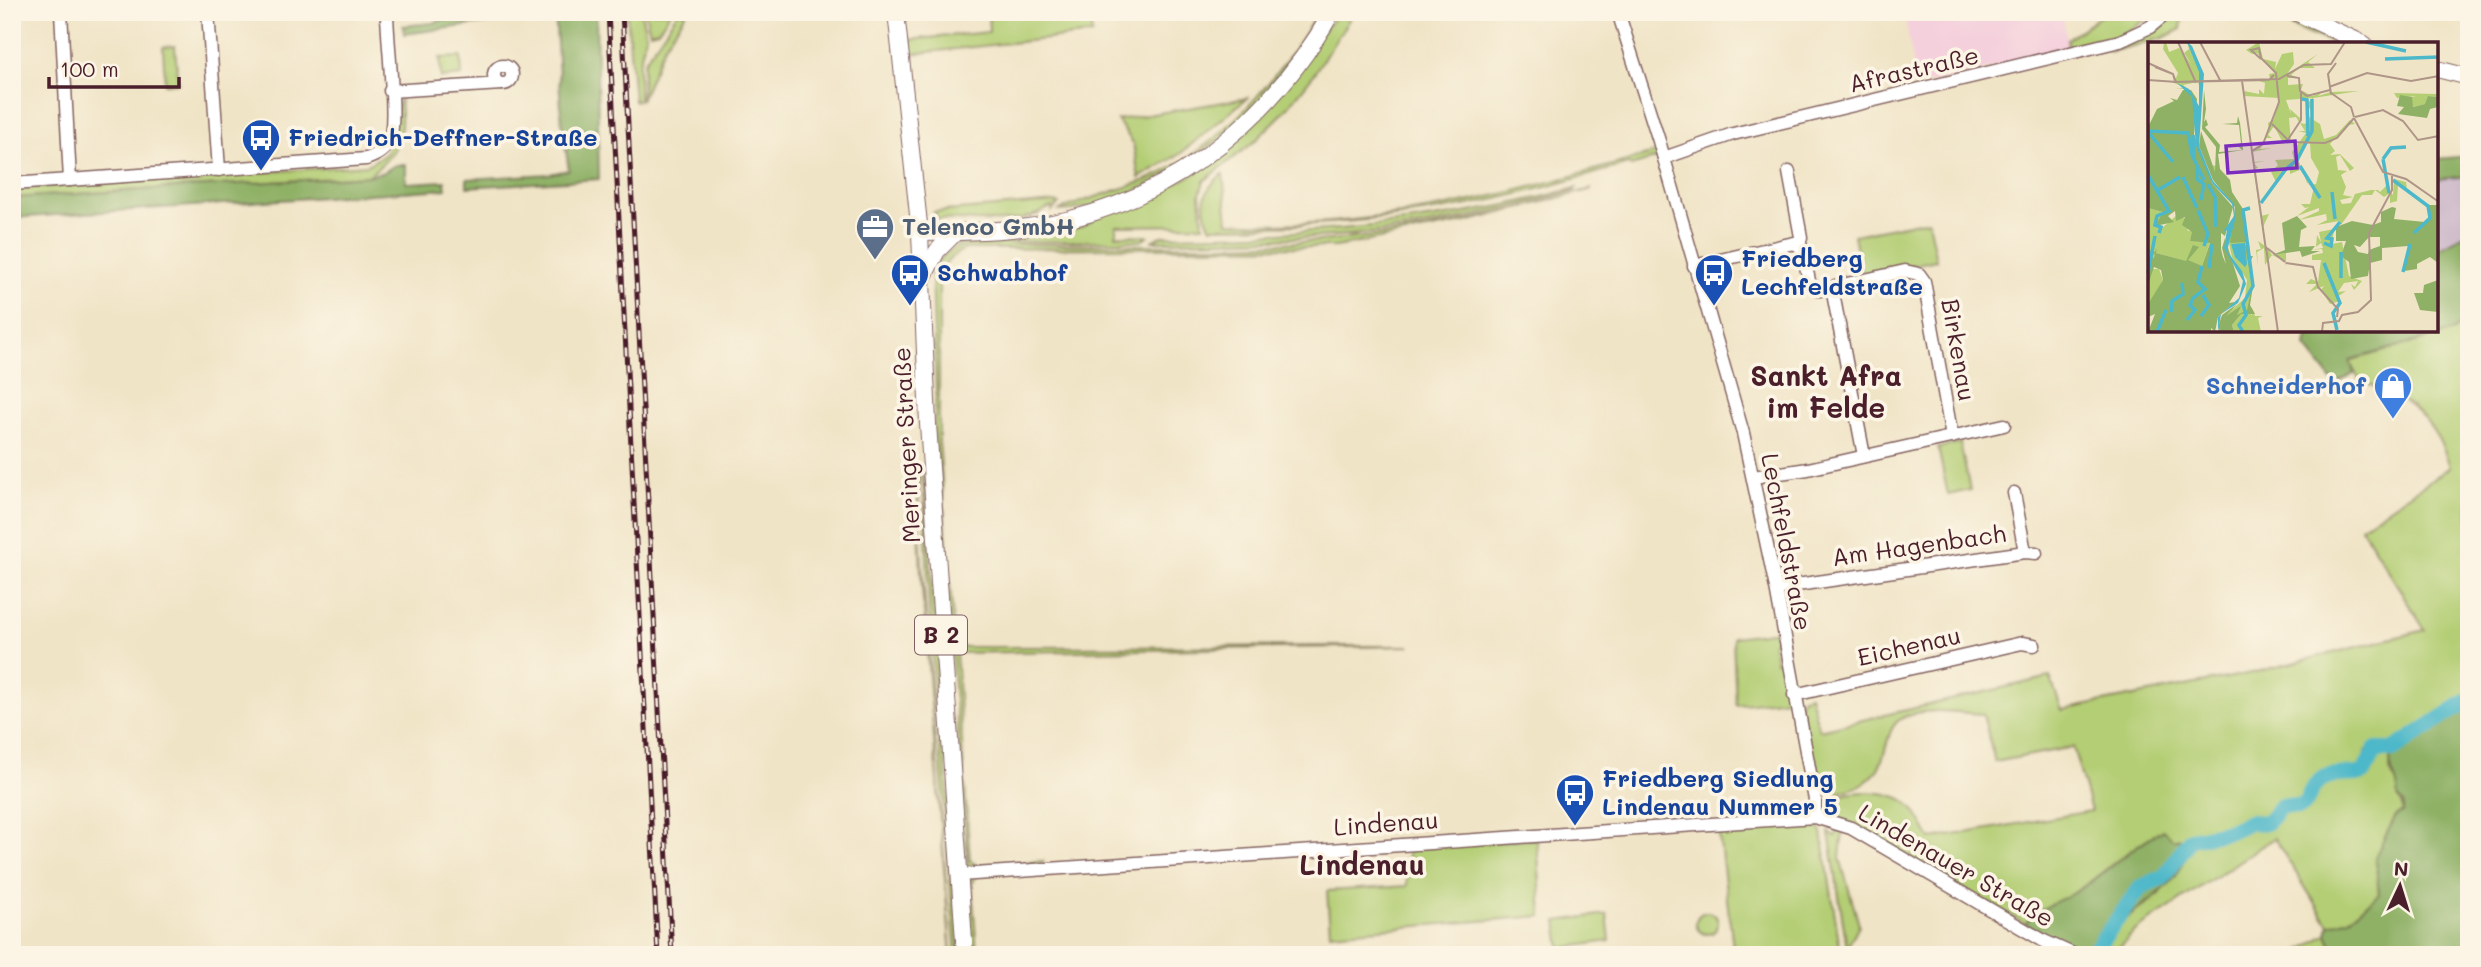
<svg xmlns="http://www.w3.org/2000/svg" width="2481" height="967" font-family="Mali,sans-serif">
<rect width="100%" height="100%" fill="#fcf5e5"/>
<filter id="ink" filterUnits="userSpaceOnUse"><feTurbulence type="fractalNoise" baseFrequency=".0143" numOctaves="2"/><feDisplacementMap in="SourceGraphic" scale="14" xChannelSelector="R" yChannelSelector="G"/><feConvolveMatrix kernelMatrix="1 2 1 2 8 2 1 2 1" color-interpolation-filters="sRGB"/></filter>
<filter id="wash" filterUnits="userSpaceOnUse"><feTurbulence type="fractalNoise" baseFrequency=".00686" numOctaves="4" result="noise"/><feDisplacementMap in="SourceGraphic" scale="28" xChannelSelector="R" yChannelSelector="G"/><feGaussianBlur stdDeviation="1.57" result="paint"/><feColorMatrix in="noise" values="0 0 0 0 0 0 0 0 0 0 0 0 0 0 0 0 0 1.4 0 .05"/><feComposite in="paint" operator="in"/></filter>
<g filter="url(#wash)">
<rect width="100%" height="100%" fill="#f0e4c6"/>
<!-- built -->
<path fill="#f4cfdc" d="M1904,12H2062L2069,50L1917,86Z"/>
<!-- industrial -->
<path fill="#d0bdcc" d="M2442,176H2469V233L2437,250V179Z"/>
<!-- green -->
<g fill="#b4ce74" stroke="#7f7650" stroke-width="2">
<path d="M627,12H641L646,35L639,64V100L634,101Z"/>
<path d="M645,12H671L658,30L650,32Z"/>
<path d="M678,12H687L664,46L641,100L644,62Z"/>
<path d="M988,12H1089L1092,34L911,54L908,40L989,32Z"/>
<path d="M1318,12H1326C1300,52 1267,98 1232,129C1188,166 1117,209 1059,211C1066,205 1133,186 1149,179C1221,148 1279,78 1318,12Z"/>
<path d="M1339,12H1354L1311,78L1284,112L1255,141L1204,181L1200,194L1203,225L1116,226V235L1148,236L1141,241L967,242L948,246L965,239C992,236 1079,237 1095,218L1170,186L1196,173L1218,155Z"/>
<path d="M2106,12H2158L2118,37L2069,50L2067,40Z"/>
<path d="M2265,12H2286L2347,44C2319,44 2290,24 2265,12Z"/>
<path d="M2175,17L2182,21L2181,29L2163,38L2109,52Z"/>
<path d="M175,46L178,83L165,84L163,47Z"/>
<path d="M461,57L462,76L441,78L440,58Z"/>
<path d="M400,96C403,138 402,149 368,176L12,198V189L367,165L386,154Z"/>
<path d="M1247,98L1180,154L1139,178L1133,143L1117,120Z"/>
<path d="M1658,152V158L1631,166L1628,164C1568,181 1507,199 1446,209C1368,223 1289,227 1211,227C1198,206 1204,188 1223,174L1228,222C1374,233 1518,192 1658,152Z"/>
<path d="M1576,188L1574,191C1508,209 1438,226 1370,233C1297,240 1224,240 1151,241L1162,236C1307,235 1435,227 1576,188Z"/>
<path d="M1592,189L1459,224L1336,247L966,249C952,254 943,264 939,278V442L955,647L1410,646L956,653L970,860L977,866L1043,861V864L971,869L968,866L934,427L936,390L932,270C944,252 954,245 976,244C1108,243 1243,251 1374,236C1447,227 1520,209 1592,189Z"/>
<path d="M1056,202L1059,204L1052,211V207C1046,208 1044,212 1038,214C1008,226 969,220 937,219L934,212Z"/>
<path d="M1928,220L1936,260L1862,276L1854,235Z"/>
<path d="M2469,314V697L2391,745L2366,750L2361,768C2335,769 2311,768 2304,797L2294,804L2278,802L2265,820C2233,821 2204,840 2172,839L2163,831C2132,845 2109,869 2081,888C2062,902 2041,905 2025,924L1825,811L1821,805C1837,789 1889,788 1906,802C1917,810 1924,828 1931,839L2091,811L2073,747L1995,762L1983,714C1960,713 1928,707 1906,716C1874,729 1901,776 1845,791C1836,794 1828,795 1819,790L1799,702L1803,697L1810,695L1819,730L2050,677L2062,710L2252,673L2425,630L2361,527L2450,467C2435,417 2406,398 2360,381L2349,361L2454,331Z"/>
<path d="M1960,443L1970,490L1948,495L1938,448Z"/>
<path d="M917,473L920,474L918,509L951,955L921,576Z"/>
<path d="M923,475H924L960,955H956L930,623Z"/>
<path d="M1778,631L1780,641L1773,642L1776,661L1782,660L1788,699L1736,705L1733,637Z"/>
<path d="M2391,751L2390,771L2399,787L2403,812L2377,877L2379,894L2349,919L2329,925L2274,838L2136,930L2112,955H2097L2126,919L2160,894L2186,852L2185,847L2200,839L2231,834L2248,825L2270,827L2284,810L2291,809L2295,812L2309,806L2326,779C2355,773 2366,783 2377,754Z"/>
<path d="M1811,820L1822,832L1841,955H1734L1718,827Z"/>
<path d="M1840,828L1843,830L1840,858L1859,925L1847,948L1829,832L1835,837Z"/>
<path d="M1537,839L1542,916L1330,933L1327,891L1407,886L1408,848Z"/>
<path d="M970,879H975L972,884L977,955H972L968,889Z"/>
<circle cx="1707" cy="923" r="11"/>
<path d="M1607,914L1610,941L1561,948L1557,921Z"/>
<path d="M2327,934L2336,955H2293Z"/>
</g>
<!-- forest -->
<g fill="#8fb166" stroke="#6c6848" stroke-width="2">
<path d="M467,12H522L501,21L404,34L403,26L433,23Z"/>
<path d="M555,12H596L599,179L467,187V179L549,174L569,170L562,126Z"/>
<path d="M2469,156V176L2437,179V159Z"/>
<path d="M395,165H406V183L445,181L446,189L12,218V198L368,176L384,172Z"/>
<path d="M2469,232V314L2454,331L2350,360L2354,374L2335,384L2306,347L2309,331H2437V250Z"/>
<path d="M2469,704V793L2465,801L2469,806V945L2455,955H2336L2327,934L2329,925L2349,919L2379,894L2375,857L2396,815L2403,812L2404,804L2398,797C2400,778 2387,775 2391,751Z"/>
<path d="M2163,830L2172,839H2184C2190,881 2155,894 2128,917C2116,927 2107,943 2097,955L2071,950L2025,924C2041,906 2060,901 2079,890C2109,872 2131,846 2163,830Z"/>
</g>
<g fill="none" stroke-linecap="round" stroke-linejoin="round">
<!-- river -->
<path stroke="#4db8c9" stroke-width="16" d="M2091,955L2141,887L2164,877L2190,839L2230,831L2249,822L2266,823C2286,805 2271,804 2300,807C2310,801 2308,792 2316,784C2329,770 2348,777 2364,773L2375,750H2393L2469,700"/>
</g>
</g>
<g filter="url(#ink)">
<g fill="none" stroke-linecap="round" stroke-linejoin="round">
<!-- minor casing -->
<g stroke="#846461" stroke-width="15">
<g id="minor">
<path d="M61,12L70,180"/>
<path d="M208,12L219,170"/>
<path d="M1618,12L1659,141L1743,433L1776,588L1815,800V817"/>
<circle cx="503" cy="75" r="9"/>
<path d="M390,91L502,84"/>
<path d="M1664,158L1733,134L2120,41L2150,27L2168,12"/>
<path d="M1789,172L1801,237L1799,245"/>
<path d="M12,184L366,159C378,155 386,150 390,139C397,118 387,39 387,12"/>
<path d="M1694,266L1794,243L1802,248L1810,285L1820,290L1905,271L1919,274L1924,281L1952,437"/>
<path d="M1832,288L1864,456"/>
<path d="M1753,477L1808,469L2004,425"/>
<path d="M2014,493L2025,552"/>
<path d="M1776,588L2025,552L2036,553"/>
<path d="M1794,695L2022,643L2034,645"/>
<path d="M960,875L1815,817L1851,828L2044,941L2075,955"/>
<path d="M2465,955L2469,952"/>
</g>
</g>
<!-- major casing -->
<g stroke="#846461" stroke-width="18">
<g id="major">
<path d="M896,12L920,233L928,424L965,955"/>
<path d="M2295,12L2364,44"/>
<path d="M2437,69L2469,77"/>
<path d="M920,233C953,232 988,232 1021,228C1157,212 1265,130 1332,12"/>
<path d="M924,276L937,251L956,232"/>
</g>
</g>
<!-- minor -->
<use href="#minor" stroke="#fff" stroke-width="12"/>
<!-- major -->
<use href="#major" stroke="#fff" stroke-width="16"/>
<!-- rail casing -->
<g stroke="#4a1f2b" stroke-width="5">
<g id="rail">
<path d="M608,12L658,955"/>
<path d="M622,12L672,955"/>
</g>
</g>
<!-- rail -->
<use href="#rail" stroke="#fcf5e5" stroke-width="2.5" stroke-dasharray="8" stroke-linecap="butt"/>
</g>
</g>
<!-- icons -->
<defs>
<g id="bus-pin" transform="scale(2.0125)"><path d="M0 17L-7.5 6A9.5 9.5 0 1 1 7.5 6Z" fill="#1a4fb4" stroke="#fcf5e5"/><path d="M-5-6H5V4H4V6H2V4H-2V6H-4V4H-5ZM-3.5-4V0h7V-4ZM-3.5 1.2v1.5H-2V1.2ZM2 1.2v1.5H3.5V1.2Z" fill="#fff"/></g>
<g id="office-pin" transform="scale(2.0125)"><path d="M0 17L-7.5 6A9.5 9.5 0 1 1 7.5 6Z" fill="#5c6f8a" stroke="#fcf5e5"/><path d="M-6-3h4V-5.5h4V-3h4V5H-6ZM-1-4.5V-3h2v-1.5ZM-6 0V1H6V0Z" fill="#fff"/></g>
<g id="shop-pin" transform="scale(2.0125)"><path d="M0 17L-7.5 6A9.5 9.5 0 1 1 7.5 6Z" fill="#3f7fe0" stroke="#fcf5e5"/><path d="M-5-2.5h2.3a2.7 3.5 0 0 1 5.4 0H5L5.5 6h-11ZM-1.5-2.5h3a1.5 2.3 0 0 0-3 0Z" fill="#fff"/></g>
</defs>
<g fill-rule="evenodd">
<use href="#bus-pin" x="261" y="138"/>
<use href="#office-pin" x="875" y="227"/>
<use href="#bus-pin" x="910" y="273"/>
<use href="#bus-pin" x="1714" y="273"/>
<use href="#shop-pin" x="2393" y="386"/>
<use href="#bus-pin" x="1575" y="793"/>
</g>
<g text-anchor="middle" stroke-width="7" stroke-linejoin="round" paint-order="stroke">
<!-- shield labels -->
<rect fill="#fcf5e5" stroke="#7f5f63" stroke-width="2" x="915" y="615.5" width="52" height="39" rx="5"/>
<g font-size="23" font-weight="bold" fill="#4a1f2b">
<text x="941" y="643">B 2</text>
</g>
<!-- street labels -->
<g font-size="24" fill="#4a1f2b" stroke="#fcf5e5">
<text transform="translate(1914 70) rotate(-13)" y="8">Afrastraße</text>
<text transform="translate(1958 350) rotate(80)" y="8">Birkenau</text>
<text transform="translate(907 445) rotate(-93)" y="8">Meringer Straße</text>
<text transform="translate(1786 542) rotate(79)" y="8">Lechfeldstraße</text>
<text transform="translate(1919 546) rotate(-8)" y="8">Am Hagenbach</text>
<text transform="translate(1909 647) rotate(-13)" y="8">Eichenau</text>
<text transform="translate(1386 824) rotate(-4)" y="8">Lindenau</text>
<text transform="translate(1956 866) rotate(30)" y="8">Lindenauer Straße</text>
</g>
<!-- transit labels -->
<g font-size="24" font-weight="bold" fill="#164399" stroke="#fcf5e5" text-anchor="start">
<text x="288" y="146">Friedrich-Deffner-Straße</text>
<text x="1741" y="267">Friedberg<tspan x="1741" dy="28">Lechfeldstraße</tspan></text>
<text x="937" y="281">Schwabhof</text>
<text x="1602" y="787">Friedberg Siedlung<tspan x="1602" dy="28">Lindenau Nummer 5</tspan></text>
</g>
<!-- service labels -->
<g font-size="24" font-weight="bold" fill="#4e5e75" stroke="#fcf5e5" text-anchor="start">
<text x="902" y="235">Telenco GmbH</text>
</g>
<!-- shop labels -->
<g font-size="24" font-weight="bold" fill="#366cbe" stroke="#fcf5e5" text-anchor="end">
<text x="2366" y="394">Schneiderhof</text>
</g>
<!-- quarter labels -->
<g font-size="28" font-weight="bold" fill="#4a1f2b" stroke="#fcf5e5">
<text x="1826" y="386">Sankt Afra<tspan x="1826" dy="32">im Felde</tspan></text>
<text x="1362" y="875">Lindenau</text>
</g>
</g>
<!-- overview -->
<g transform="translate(2148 42)">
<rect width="290" height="290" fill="#f0e4c6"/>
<path d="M9,0H18L21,10L31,6L44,23L36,11L41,7L39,0L51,27L52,47L50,40L35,43L40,47H27L38,46L26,41L30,31L15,7L16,1ZM111,0L115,17L128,20L127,27L134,12L145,10L146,22L139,32L170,12L160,20L167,26H151L143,33L150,36H140V43L155,42L153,48L164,54L173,51L170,54L183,50L211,49L165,56L163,69L159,62L164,56L138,58L143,72L142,67L153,77L151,80L148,75L141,76L143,101H135L126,84L120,93L124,96H118L112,107L124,106L104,110L106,120L118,119L106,121L110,126L107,127L113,174L121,172L115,185L118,204L124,213L138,211V221L137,224V219L124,213L117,223L116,206L109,210L110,225L108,208L113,207L110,199L117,204L104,116V108L113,104L121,89L120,81L126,77L131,56L96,54V49L111,52V47L116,52L117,41L108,38L122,37L121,32L127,31L109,11L104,12L98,8ZM246,51L290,52V55L280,54L278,62L264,65V55L268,54L249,56ZM161,75L172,82L176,97L188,93L202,78L207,82L200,83L182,102L187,109L182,113L192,112L206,126L202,129L192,113L188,115L190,128L199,129L193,133L198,145L195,153L205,155L192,158L194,162L203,161L207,152L223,148H230L232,150L238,144L245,153L246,137L258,140L259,148L250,143L249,159L242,161V151L236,155L227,148L224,153H214L193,183L191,179L169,183L179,178L178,172L151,178L171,169V166L149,174L161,165L157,166L153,162H162L166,145L159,141L154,127L142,132V123L128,140L123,130L130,123L127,118L146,117L144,110L158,91L150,89H157L152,81L157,82ZM157,101H162L163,116L171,130L168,142L161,143L150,118ZM53,90L62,123L69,124V140L86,153L91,178L83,198L96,199V193L90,187L91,184L101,200L104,242L99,270L104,273V266L107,274H115L110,276L113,290H86L84,283L91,274L81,272L73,290L70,288L77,274L97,256L99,238L84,215L80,197L90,177L84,152L71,143L65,135L54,106ZM0,166L16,170L9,183L14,186L29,173L48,182V176H55L59,189L38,184L40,189L46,188L42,199L62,200L54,224L8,211L3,227H11L15,238L2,263ZM186,187L184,202L194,200L201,234L214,239L206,248L203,242L207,245L210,239L196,241L190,250L198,249L189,255L192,259L182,262L173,248L176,244L161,250L169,242H158L163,237L170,240L173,218H164V213L175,211L174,207L163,208L175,206L173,201L168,205L169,193L173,200L171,190Z" fill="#b4ce74" fill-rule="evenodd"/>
<path d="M35,48H43L49,57L46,92L64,141L85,165L77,194L73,191V207L75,215L78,222L74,206L77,196L92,244L81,261L87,260L70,275L67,290L63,286V290H0L7,272L0,275V262L15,238L13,228L6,225L0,243V215L6,216L7,211L4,214L0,208L7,210L9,206L8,211L38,219L45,203L51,205L40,218L54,224L62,201L42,199L44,190L34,183L37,175L28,179L27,169L20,174L26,180L7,184L15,170L0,166V85L9,67L26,59L22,56L29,58ZM56,48L58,67L56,80L58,77L60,83L57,85L72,103L71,110L94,108L89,103L93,101L91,83L74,82L89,81L90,74L92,81L95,108L70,112L72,127L82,138L84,150L95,167L102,166L96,168L100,214H105L101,222L105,244L102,263L107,272H93L84,283L86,290H73L70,285L74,273L89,262L78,274L93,264L89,273L99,268L104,242L97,205L99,200L82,201L87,165L65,138L51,104L53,89L67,130L68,105L54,87ZM252,53L264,55L265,65L277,62L280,54L290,55V65L282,67L279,76L250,72L256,65L249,64ZM281,163H290V221L282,215L269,222V227L256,229L260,204L234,206V218L222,221L220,234L203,237L201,220L193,214L198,199H188V185L204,179L225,183L233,180V170L244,165L248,166L246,177L277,180L283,175ZM221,195H232V204L221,208L220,212L210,210L206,203L212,205ZM149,174L159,185L153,188L151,205L167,204L163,209H172L154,215L152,209L124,213L137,208L134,181ZM290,238V270L272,268L266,251H275L276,243Z" fill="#8fb166" fill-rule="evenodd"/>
<path d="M39,0L44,4L56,32L51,104L65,139L86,162L87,178L79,209L94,229L98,242L90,261L73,272L70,290V275L91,256L95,239L76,206L79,188L75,190L86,174L84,162L64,141L48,104L44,55L29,41L41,47L51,64V30ZM97,201L99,222L97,225L87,215L83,202Z" fill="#4db8c9"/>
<path fill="none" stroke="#4db8c9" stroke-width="3.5" d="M218,0L258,9M237,17L291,15M154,57L159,58L160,94M0,89L40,91L45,117M1,91L25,120M45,93L46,117L56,138M235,117L241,151M235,117L243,106L258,105M152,124L172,156M49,126V137L56,142L53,158M138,127L149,118L164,89V57M0,133L21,169L9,174L7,183L13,185L11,191M35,135L49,166M245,138L280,164L282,176L266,191M60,142L67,155L68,185M10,148L32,135M184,150L187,177M113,161L138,127M50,168L60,192L56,204M176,201L183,204L184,197L179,196L192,180M176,221L192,261L185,271L189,288M61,226L64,202M255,230L262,202M0,231L7,194M193,236V210M23,270L24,259L35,252L34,241M53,274L61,263L55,253M39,278L47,268L42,263L45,256L57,247L50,240L54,224M9,290L18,268M95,290L91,283L98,273L95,262L105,244L95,168L102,166"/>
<path fill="none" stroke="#ae9588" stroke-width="2" d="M30,0L48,41M52,0L73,40M113,16L111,6L103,8L113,17M0,21L25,32L28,40L121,38L126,33L123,35M7,25L25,32L27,39M139,34L151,36L152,49L159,54L182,48M0,38L29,40M94,39L118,208M25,40L131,37L156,23L183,22L197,0M181,45L219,31L263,39L291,34M183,51L203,65L206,75M183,52L180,32L188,21M207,75L235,68L255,79L270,98L291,94M206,76L235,130L258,137L291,160M124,82L142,100L177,101L189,96L206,76M139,99L153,78V50M104,109L115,102L131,60L128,31L113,16M118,205L130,290M119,206L137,220M138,221L165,225L170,245L190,267L189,275M174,290L175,281L191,279L194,273L210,270L223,258L221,191L244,148V134"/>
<path fill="#7b2cbf" fill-opacity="0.15" stroke="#7b2cbf" stroke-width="3.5" d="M147,99L149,126L80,131L78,104Z"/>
<rect width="290" height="290" fill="none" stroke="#4a1f2b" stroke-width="3.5"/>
</g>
<!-- margin -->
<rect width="2481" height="967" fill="none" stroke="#fcf5e5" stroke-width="42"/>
<!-- north arrow -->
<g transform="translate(2400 886) rotate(4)" stroke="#fcf5e5" stroke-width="5" paint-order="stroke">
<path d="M0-5L12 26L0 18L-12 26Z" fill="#4a1f2b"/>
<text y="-10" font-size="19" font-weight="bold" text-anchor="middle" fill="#4a1f2b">N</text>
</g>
<!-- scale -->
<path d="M49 77v10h130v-10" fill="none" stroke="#4a1f2b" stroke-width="3.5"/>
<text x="60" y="77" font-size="21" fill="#4a1f2b" stroke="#fcf5e5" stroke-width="5" paint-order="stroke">100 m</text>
</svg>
